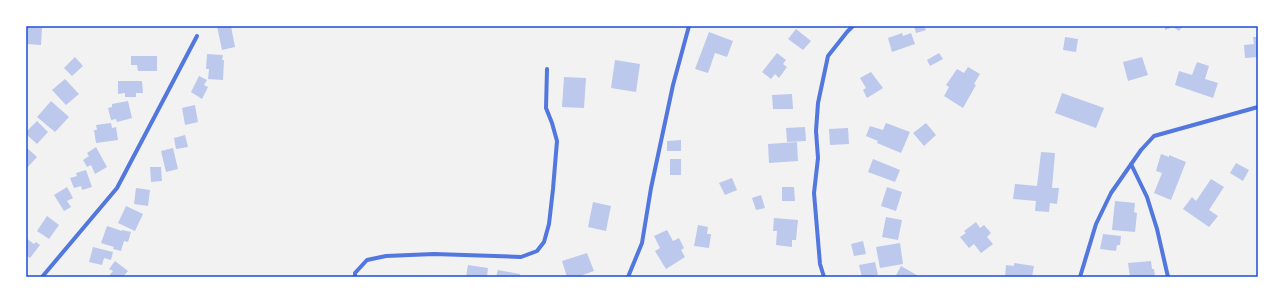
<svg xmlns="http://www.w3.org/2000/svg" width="1284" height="303" font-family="Mulish,sans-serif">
<rect width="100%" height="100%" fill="#f2f2f2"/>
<!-- building -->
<g fill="#bdc9ec">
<path d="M217,26H231L235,47L222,50Z"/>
<path d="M914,26H924L926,30L916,33Z"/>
<path d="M1165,26H1183L1179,31L1173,27L1165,30Z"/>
<path d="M26,27L42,28L41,45L26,44Z"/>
<path d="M796,29L811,41L803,50L788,39Z"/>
<path d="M709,32L733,41L727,57L715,53L708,73L695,69Z"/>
<path d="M902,33L903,36L911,33L915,44L892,52L888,38Z"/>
<path d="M1065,37L1078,39L1076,52L1063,50Z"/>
<path d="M1253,37H1258V57L1245,58L1244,45L1254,44Z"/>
<path d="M777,53L786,60L783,64L787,67L779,78L775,74L771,79L762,72Z"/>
<path d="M939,53L943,59L930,66L927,60Z"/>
<path d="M207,54L223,55L222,60H224L223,80L208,79L209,69H206Z"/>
<path d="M131,56H157V71H138L137,65H131Z"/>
<path d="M75,57L83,66L72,76L64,68Z"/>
<path d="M1142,57L1148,75L1128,81L1123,62Z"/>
<path d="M615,60L640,64L636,92L611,88Z"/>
<path d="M1197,62L1209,66L1205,79L1218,83L1213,98L1175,85L1179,71L1192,75Z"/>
<path d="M968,67L980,74L974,84L976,85L963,108L944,96L949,87L946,85L957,69L964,73Z"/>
<path d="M871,72L883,88L867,98L863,90L866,88L860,78Z"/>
<path d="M199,76L207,80L204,85L208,87L202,99L191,92Z"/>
<path d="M564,77L586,78L584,108L562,107Z"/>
<path d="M65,79L79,94L66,105L52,90Z"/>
<path d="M118,81H142L143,93H136V97H125V93L118,94Z"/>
<path d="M1062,93L1104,108L1096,128L1055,113Z"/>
<path d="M792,94L793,109H773L772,95Z"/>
<path d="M51,101L69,117L55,132L37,117Z"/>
<path d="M128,101L132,118L117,122L116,119L111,120L108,108L112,107V104Z"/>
<path d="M195,105L198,122L185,125L182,108Z"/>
<path d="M37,121L48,132L37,144L26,134V132Z"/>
<path d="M111,123L112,128L116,127L118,140L96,143L94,130H97L96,125Z"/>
<path d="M886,123L910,132L901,153L877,143L878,141L866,136L870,126L883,130Z"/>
<path d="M926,123L936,135L924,146L913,133Z"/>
<path d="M805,127L806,141L787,142L786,128Z"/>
<path d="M848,128L849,144L830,145L829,129Z"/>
<path d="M185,135L188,147L176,149L174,138Z"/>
<path d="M681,140V151H667V141Z"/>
<path d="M797,142L798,161L769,163L768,144Z"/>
<path d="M96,147L107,167L95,174L91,165L87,167L83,160L89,156L87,153Z"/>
<path d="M27,148L37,157L26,169V149Z"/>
<path d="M173,148L178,169L166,172L161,151Z"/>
<path d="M1041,152L1055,153L1052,188H1059L1057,204L1050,203L1049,212L1035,211L1036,201L1013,199L1015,184L1037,186Z"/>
<path d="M1161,154L1169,157V155L1186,162L1171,200L1154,193L1162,173L1156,171Z"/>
<rect x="670" y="159" width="11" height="16"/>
<path d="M873,159L900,170L895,182L868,172Z"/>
<path d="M1236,163L1249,170L1243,181L1230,173Z"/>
<path d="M150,167H161L162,181L151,182Z"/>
<path d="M86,170L92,187L82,190L81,186L74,188L70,178L77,176L76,173Z"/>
<path d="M732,178L737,190L725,195L719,183Z"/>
<path d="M1211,179L1224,187L1209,210L1218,216L1209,227L1183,209L1192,197L1196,201Z"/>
<path d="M67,187L73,198L67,201L71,207L64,211L54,195Z"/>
<path d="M782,187H794L795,201H782Z"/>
<path d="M887,187L902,192L896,211L881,206Z"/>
<path d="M136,188L150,190L148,206L134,204Z"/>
<path d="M761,195L765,208L756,210L752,198Z"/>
<path d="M1115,201L1135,203L1134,212L1137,213L1135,232L1112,230Z"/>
<path d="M593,202L611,206L606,231L588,227Z"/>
<path d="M126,206L143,214L135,231L118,223Z"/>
<path d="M47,216L59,225L49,239L37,231Z"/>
<path d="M886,217L902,220L898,240L882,237Z"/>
<path d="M774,218L798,220L796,240H792V247L776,245L777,231H773Z"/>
<path d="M976,222L980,228L984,225L991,233L987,237L993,244L981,253L974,244L969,248L960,237L966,233L964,231Z"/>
<path d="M698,225L708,227L707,234H711L709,248L694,246Z"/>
<path d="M107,226L122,231V230L131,232L128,242L124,241L121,251L113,249L114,247L101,243Z"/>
<path d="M667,230L673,241L679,238L684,248L681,250L685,257L666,269L655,251L660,248L654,236Z"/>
<path d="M1103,234L1121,236L1120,245H1117L1116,251L1100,249Z"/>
<path d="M26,238L34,244L36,242L40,245L30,258L26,255Z"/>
<path d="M863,241L866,254L854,256L851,244Z"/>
<path d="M900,243L903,264L880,268L876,247Z"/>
<path d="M93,247L113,252L111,260L104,258L102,265L89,262Z"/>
<path d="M587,253L594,271L577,277H567L562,261Z"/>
<path d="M115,261L128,271L123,277H108L113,271L109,269Z"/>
<path d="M1151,261L1152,269H1154L1155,277H1130L1128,263Z"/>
<path d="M875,262L878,275L862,277L859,265Z"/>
<path d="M1014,263L1034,266L1032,277H1005L1006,265L1014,266Z"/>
<path d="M468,265L488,268L487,277H466Z"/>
<path d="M901,266L920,277H895Z"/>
<path d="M498,270L520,274V277H496Z"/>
</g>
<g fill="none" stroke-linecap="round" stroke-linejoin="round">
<!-- minor -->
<g stroke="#5277de" stroke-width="4">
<path d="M1131,164L1147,197L1157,229L1168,277"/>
<path d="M42,277L117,188L197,36"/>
<path d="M355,277V273L367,260L386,256L434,254L521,257L537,251L544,242L549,224L553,189L557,141L552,123L546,108L547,69"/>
<path d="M628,277L642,243L651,188L673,85L689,26"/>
<path d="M824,277L820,264L814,193L818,158L816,131L818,103L828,56L847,32L853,26"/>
<path d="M1080,277L1096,224L1111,193L1141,150L1154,136L1258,107"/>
</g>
</g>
<!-- border -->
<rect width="1284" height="303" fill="none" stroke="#ffffff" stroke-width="54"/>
<rect x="27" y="27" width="1230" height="249" fill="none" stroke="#1d4ed8" stroke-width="1.5"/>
</svg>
